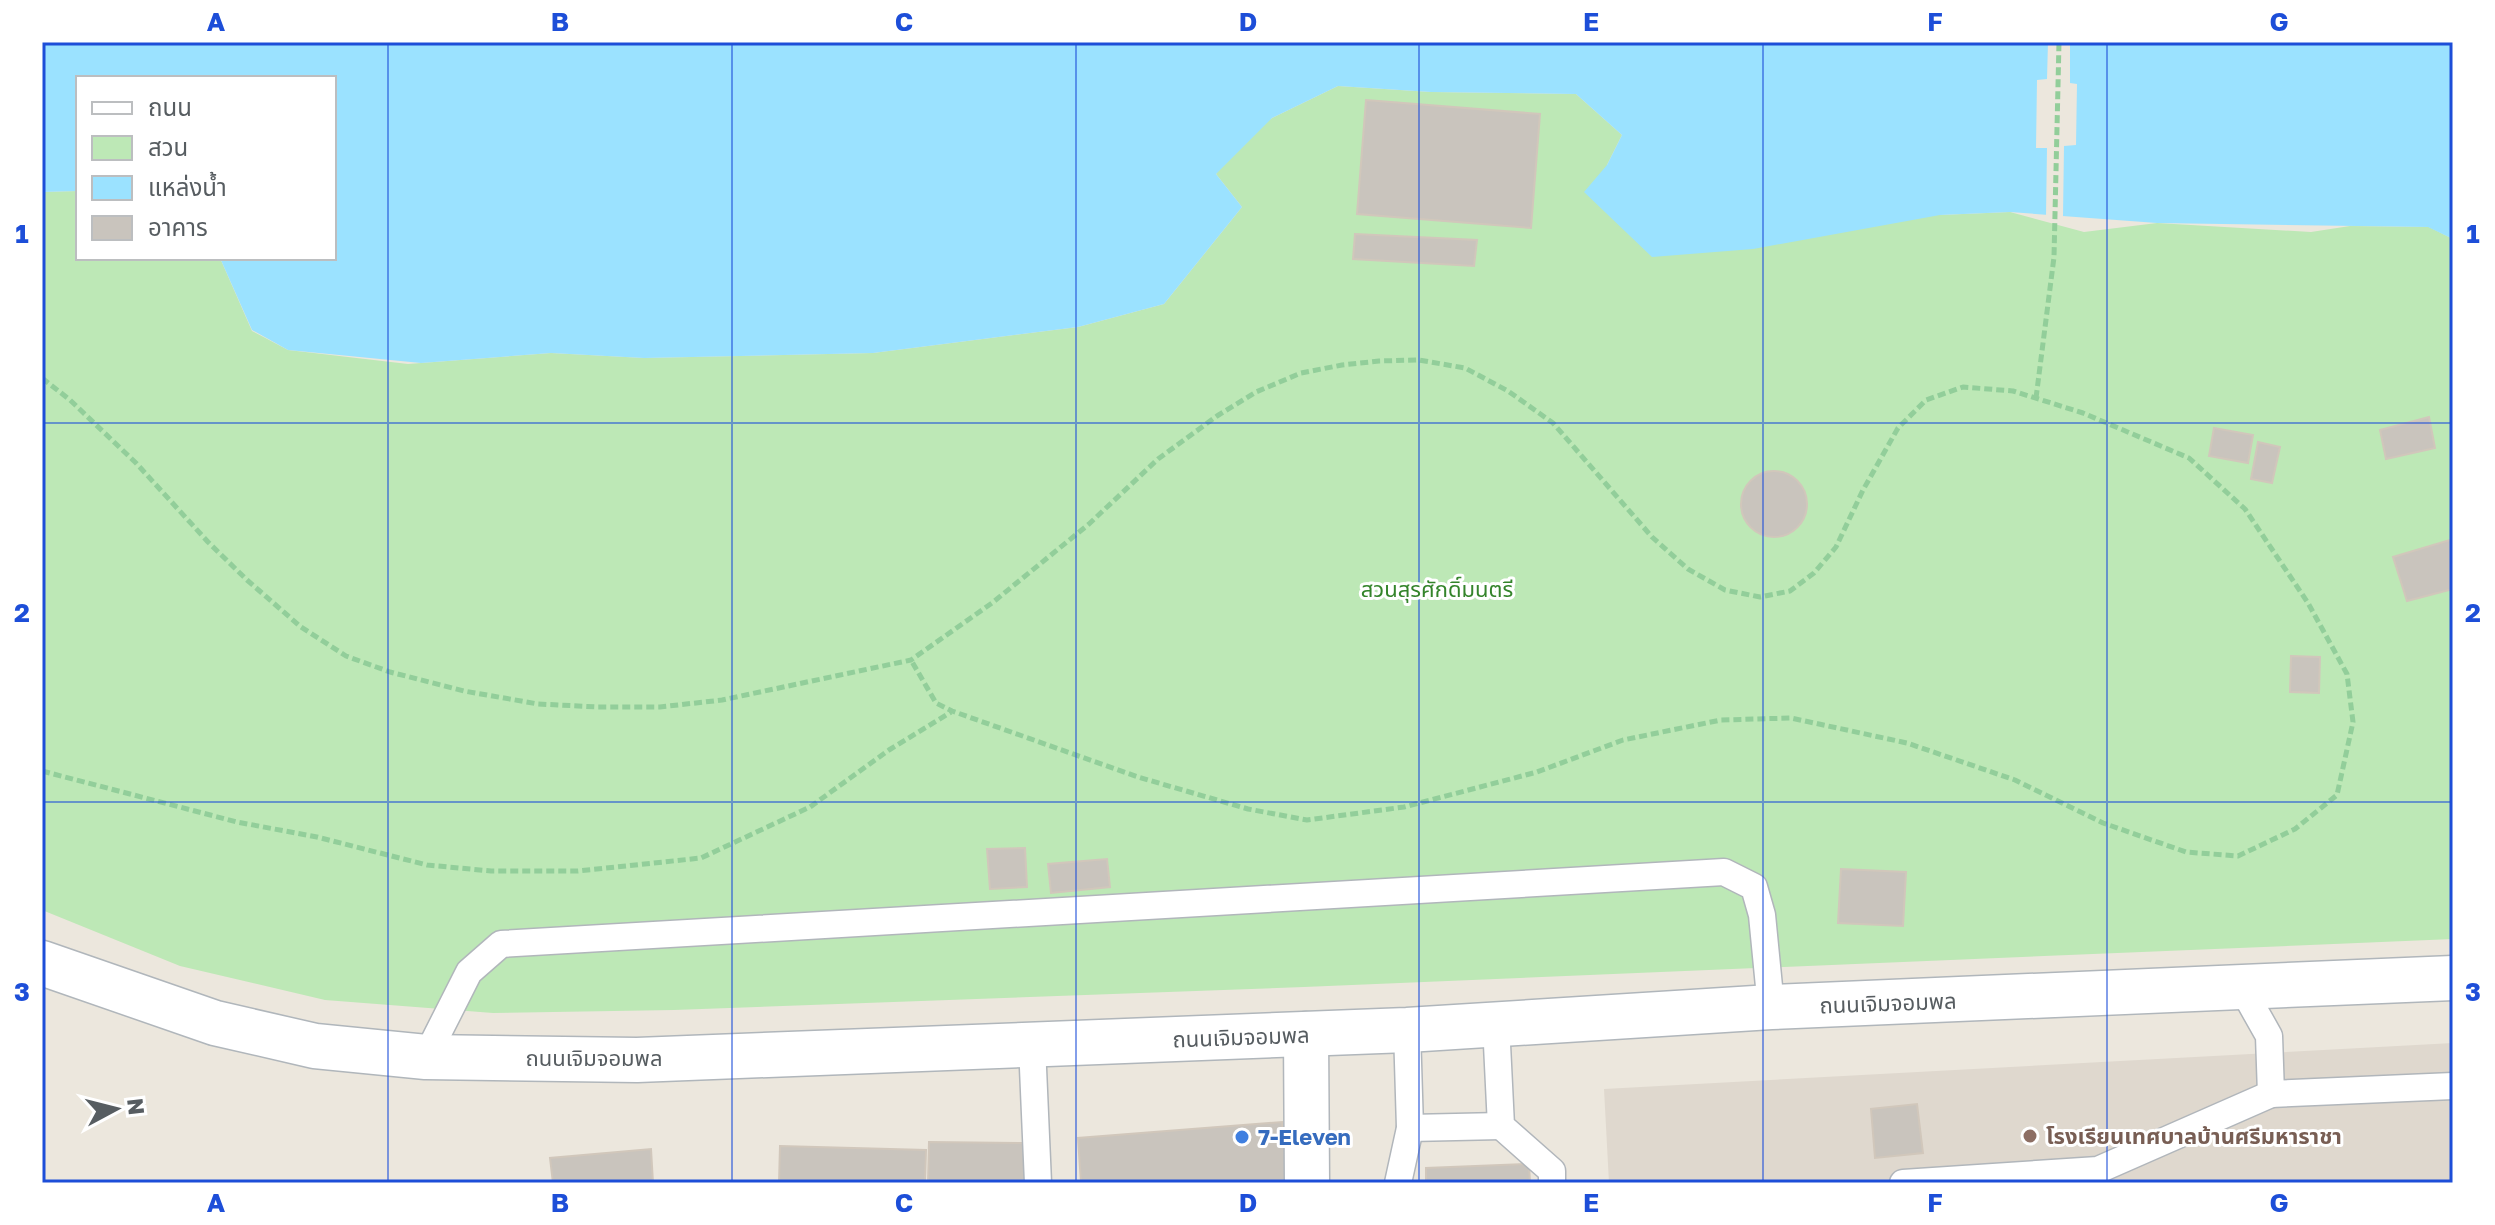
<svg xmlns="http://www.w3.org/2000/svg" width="2495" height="1225" font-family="'Golos Text','Noto Sans Thai',sans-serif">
<rect width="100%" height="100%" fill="#ece7dd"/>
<!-- education -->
<path fill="#dfd8ce" d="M2453,1043V1183H1609L1604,1089Z"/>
<!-- green -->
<path fill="#bde8b6" d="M1338,86L1431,92L1576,94L1622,135L1607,165L1940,215L2010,212L2084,232L2157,223L2311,232L2350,226L2429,227L2453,239V939L1304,987L674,1010L493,1013L325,1000L180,966L42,910V192L78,191V258H220L252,331L288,350L408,364L551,353L644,358L873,353L1078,327L1164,304L1242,207L1216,174L1233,145L1272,118Z"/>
<!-- water -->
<path fill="#9be2ff" d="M42,42H2453V239L2428,227L2157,223L2010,212L1940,215L1753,249L1652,257L1584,192L1607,165L1622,135L1576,94L1431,92L1338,86L1272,118L1216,174L1242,207L1164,304L1078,327L873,353L644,358L551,353L421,363L288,350L252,330L220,258H334V78H78V191L42,192Z"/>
<!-- pier -->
<path fill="#ece7dd" d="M2048,42H2070V83L2077,84L2076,145L2064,146L2063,216H2046L2047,148H2036L2037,80L2047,79Z"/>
<!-- building -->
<g fill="#c9c4bd" stroke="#d1c7bb" stroke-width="2">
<path d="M1366,100L1540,114L1531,228L1357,214Z"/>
<path d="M1355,234L1477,240L1474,266L1353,259Z"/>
<path d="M2429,417L2435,448L2386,459L2380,430Z"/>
<path d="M2214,428L2253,435L2248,463L2209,456Z"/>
<path d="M2258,442L2280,447L2272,483L2251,479Z"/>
<circle cx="1774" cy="504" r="33"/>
<path d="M2453,539V589L2407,601L2393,557Z"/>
<path d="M2291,656L2320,657L2319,693L2290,692Z"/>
<path d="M1025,848L1027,887L990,889L987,849Z"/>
<path d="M1107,859L1110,887L1051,893L1048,864Z"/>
<path d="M1841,869L1906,872L1903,926L1838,923Z"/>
<path d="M1917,1104L1923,1153L1875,1158L1871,1109Z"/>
<path d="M1282,1122L1287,1183H1081L1078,1138Z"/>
<path d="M929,1142L1028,1143V1183H928Z"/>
<path d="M780,1146L926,1150L925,1183H779Z"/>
<path d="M651,1149L653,1183H553L550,1158Z"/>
<path d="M1529,1164L1530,1183H1426V1168Z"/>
</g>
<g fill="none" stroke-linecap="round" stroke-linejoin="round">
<!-- service casing -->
<g stroke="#b1b6bb" stroke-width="29">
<g id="service">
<path d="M2242,988L2269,1036L2271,1094L2453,1086"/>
<path d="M1496,1024L1501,1126L1552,1171V1183"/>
<path d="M1032,1045L1038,1183"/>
<path d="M426,1057L469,972L501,944L1724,872L1754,887L1762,915L1771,1007"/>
<path d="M1410,1128L1501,1126"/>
<path d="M1398,1183L1410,1128L1407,1030"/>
<path d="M1903,1183L2098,1170L2271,1094"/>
</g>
</g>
<!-- minor casing -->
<g stroke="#b1b6bb" stroke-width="47">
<path id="minor" d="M1306,1034L1307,1183"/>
</g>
<!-- secondary casing -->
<g stroke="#b0b6bb" stroke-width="47">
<path id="secondary" d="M42,963L215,1023L315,1046L426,1057L637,1060L1407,1030L1771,1007L2453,978"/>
</g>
<!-- path -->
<g stroke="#92ce9a" stroke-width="5" stroke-dasharray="8 4" stroke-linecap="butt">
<path d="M42,378L70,400L136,463L208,542L247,580L301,627L346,656L390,672L464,691L538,704L598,707H660L722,700L911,660L992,603L1089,524L1158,459L1217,416L1256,392L1301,373L1342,365L1379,361L1419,360L1465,368L1508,391L1553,423L1652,537L1688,569L1725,590L1760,597L1790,591L1814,573L1836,547L1863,490L1898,428L1926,400L1963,387L2013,391L2083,413L2189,458L2245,509L2308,603L2347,674L2353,722L2337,795L2295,829L2238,856L2186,852L2103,823L2015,780L1907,743L1791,718L1721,720L1623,740L1537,772L1404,807L1307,820L1248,809L1138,777L952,711L936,703L911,660"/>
<path d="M2036,398L2054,257L2059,42"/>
<path d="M42,771L237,822L317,837L427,865L491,871H578L701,858L810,807L889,750L951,712"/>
</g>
<!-- service -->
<use href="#service" stroke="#fff" stroke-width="26"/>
<!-- minor -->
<use href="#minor" stroke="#fff" stroke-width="44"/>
<!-- secondary -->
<use href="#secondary" stroke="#fff" stroke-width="44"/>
</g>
<!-- grid -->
<path fill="none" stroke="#1d4ed8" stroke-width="2" stroke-opacity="0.55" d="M388,42V1183M732,42V1183M1076,42V1183M1419,42V1183M1763,42V1183M2107,42V1183M42,423H2453M42,802H2453"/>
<!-- markers -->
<circle fill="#8d6e63" stroke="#fff" stroke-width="3" cx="2030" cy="1136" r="8"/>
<circle fill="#3f7fe0" stroke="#fff" stroke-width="3" cx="1242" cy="1137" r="8"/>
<g text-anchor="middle" stroke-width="6" stroke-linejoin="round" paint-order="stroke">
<!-- park labels -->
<g font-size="22" fill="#34842b" stroke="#fff">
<text x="1437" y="597">สวนสุรศักดิ์มนตรี</text>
</g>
<!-- street labels -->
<g font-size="22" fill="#575d61" stroke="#fff">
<text transform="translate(1888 1003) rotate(-2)" y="8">ถนนเจิมจอมพล</text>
<text transform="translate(1241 1037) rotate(-2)" y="8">ถนนเจิมจอมพล</text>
<text x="594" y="1066">ถนนเจิมจอมพล</text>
</g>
<!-- education labels -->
<g font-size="22" font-weight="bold" fill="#785e54" stroke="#fff" text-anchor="start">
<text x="2046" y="1144">โรงเรียนเทศบาลบ้านศรีมหาราชา</text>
</g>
<!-- shop labels -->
<g font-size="22" font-weight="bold" fill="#366cbe" stroke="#fff" text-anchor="start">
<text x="1258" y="1145">7-Eleven</text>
</g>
</g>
<!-- border -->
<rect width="2495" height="1225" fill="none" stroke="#ffffff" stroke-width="88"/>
<!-- legend -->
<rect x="76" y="76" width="260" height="184" fill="#ffffff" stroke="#bcbec0" stroke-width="2"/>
<rect x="92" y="102" width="40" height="12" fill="#ffffff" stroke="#bcbec0" stroke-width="2"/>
<text x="148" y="116" font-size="24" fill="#575d61">ถนน</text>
<rect x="92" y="136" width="40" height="24" fill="#bde8b6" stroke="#bcbec0" stroke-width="2"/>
<text x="148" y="156" font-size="24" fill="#575d61">สวน</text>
<rect x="92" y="176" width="40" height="24" fill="#9be2ff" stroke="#bcbec0" stroke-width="2"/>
<text x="148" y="196" font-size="24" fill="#575d61">แหล่งน้ำ</text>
<rect x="92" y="216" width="40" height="24" fill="#c9c4bd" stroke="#bcbec0" stroke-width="2"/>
<text x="148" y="236" font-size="24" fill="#575d61">อาคาร</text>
<!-- north arrow -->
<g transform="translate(116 1109) rotate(83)" stroke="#ffffff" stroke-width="6" paint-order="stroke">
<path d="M0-6L14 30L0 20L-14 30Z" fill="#575d61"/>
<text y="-12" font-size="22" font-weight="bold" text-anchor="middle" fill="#575d61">N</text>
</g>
<rect x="44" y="44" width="2407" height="1137" fill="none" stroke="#1d4ed8" stroke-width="3"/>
<g font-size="26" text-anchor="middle" font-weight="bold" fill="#1d4ed8">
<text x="216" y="31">A</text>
<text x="560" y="31">B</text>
<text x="904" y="31">C</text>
<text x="1248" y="31">D</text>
<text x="1591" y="31">E</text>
<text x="1935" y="31">F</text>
<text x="2279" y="31">G</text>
<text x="22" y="243">1</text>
<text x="2473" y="243">1</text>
<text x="22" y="622">2</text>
<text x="2473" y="622">2</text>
<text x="22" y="1001">3</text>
<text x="2473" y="1001">3</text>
<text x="216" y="1212">A</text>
<text x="560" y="1212">B</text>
<text x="904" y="1212">C</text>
<text x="1248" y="1212">D</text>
<text x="1591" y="1212">E</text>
<text x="1935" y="1212">F</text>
<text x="2279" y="1212">G</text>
</g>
</svg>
